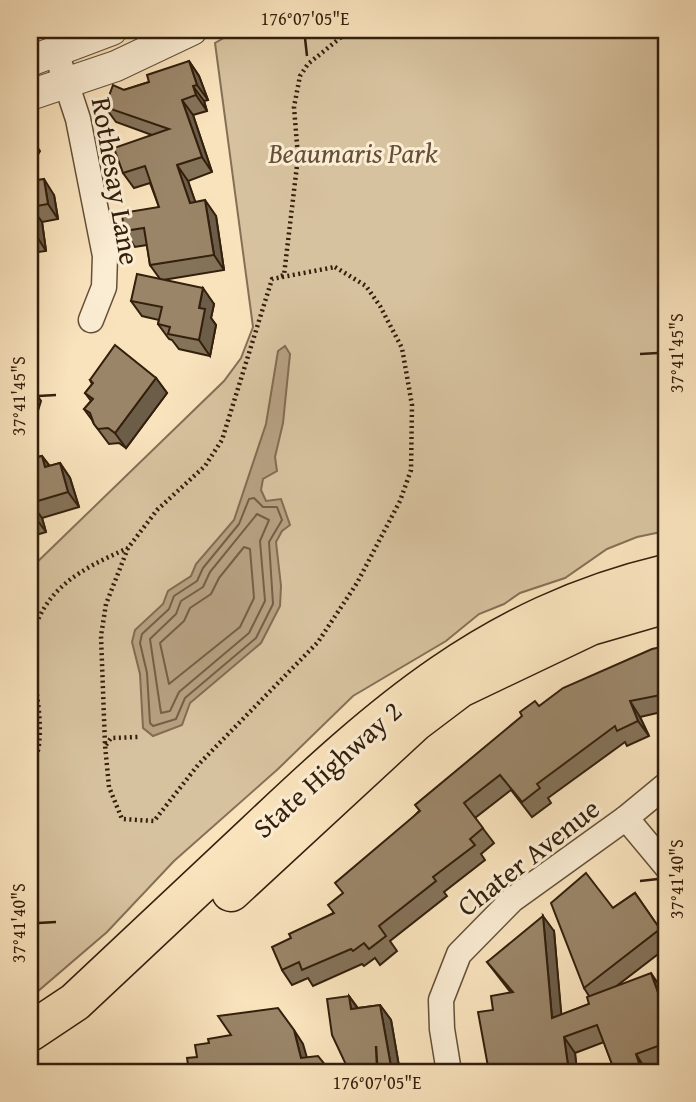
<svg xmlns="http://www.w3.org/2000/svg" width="696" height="1102" font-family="'Gentium Book Plus',serif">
<rect width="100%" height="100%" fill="#f9e3bd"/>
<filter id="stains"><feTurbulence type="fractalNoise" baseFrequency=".00286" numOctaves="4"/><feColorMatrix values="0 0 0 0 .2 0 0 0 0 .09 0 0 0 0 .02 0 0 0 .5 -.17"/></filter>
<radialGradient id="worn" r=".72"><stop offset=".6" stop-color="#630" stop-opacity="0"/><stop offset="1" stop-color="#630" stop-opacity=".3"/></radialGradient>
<!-- green -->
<path fill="#d7c29f" stroke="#857056" stroke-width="2" d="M238,30H666V531L637,537L607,549L565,578L520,593L504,604L479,614L446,641L353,696L278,769L174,861L107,932L30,998V569L224,381L241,358L253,327L215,43Z"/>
<!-- water -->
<path fill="#b6a081" stroke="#826c52" stroke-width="2" d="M285,346L290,354L283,423L275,457L277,471L263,479L261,490L266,501L281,499L290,525L282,531L276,542L281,586L280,606L261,643L190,703L182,725L153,736L143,728L140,674L132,642L135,630L163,604L168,591L191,576L196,564L234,520L266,424L278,351Z"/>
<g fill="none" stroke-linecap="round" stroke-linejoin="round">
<!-- shore -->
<g stroke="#746046" stroke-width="2">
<path d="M254,498L263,507H277L282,520L269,542L273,604L256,638L185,698L176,719L153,726L150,723L147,673L140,643L142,634L169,609L174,596L197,581L203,568L239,524L249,499Z"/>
<path d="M257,514L269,520L260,541L265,601L249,633L179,692L170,711L161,713L150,639L176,614L181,601L203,587L210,572Z"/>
<path d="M244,547L250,549L254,598L240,627L169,684L160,643L184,621L190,608L211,594L219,578Z"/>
</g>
<!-- stream -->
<path stroke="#826c52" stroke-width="7" d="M30,815L34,810"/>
<!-- minor casing -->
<g stroke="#645038" stroke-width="27">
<g id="minor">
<path d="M56,52L78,119L105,256L104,287L91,320"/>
<path d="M626,818L666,866"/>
<path d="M449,1072L442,1029L441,1000L459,954L512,900L626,818L666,785"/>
</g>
</g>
<!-- tertiary casing -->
<g stroke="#645038" stroke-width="32">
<g id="tertiary">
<path d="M30,61L112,30"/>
<path d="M30,95L116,66L192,30"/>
</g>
</g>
<!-- trunk casing -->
<g stroke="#331f0c" stroke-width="41">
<g id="trunk">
<path d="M231,892L415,722L460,688L590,626L666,604"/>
<path d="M30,1032L75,1002C135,946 194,890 254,834C382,713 489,616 666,574"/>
</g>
</g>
<!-- path -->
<g stroke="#331f0c" stroke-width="4.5" stroke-dasharray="2 3.5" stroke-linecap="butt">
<path d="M335,267L366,286L380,306L402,348L412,405L411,470L400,501L357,583L318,642L198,765L154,821L122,819L109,787L105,745L101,636L106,604L128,548L157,510L205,466L222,440L272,279Z"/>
<path d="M281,276L284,275L298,157L294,107L300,76L308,64L350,30"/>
<path d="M30,645C42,588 80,570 128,548"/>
<path d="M30,651C34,682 50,744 30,769"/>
<path d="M106,745L111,738L138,737"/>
</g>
<!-- minor -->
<use href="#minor" stroke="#fbedd4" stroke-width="24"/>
<!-- tertiary -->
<use href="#tertiary" stroke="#fbedd4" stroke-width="30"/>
<!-- trunk -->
<use href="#trunk" stroke="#f9e3bd" stroke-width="38"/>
</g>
<!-- wall -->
<g fill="#847259" stroke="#331f0c" stroke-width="2">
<path d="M189,61L199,76L208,100L204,101L207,111L193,115L212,172L188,181L195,202L216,216L224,270L163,280L214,304L211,318L216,325L210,356L179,349L172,340L169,339L158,324L159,320L142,316L131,301L160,279L150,265L147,245L135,247L124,231L159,207L150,183L134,188L123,173L152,135L116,122L105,107L124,90L149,82Z"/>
<path d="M30,181L54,195L58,219L42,222L46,251L30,253Z"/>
<path d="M30,279L35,312L30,313Z"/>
<path d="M156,378L167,393L126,448L119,443L109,444L94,424L92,420L84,409L91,401L85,393L92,384L90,380Z"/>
<path d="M42,456L50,466L60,463L70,478L79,507L42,518L46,532L36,535L38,542L30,545V459Z"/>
<path d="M666,646V711L640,717L649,736L627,746L625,742L548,798L551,803L532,817L511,790L475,818L494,843L481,854L485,860L444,892L447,896L390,941L397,951L380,965L375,958L364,966L362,964L313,986L308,978L292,985L282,970L291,938L333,913L343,894L419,811L539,706Z"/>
<path d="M635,893L666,938V948L618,985L661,988L666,999V1062L646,1070L647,1072H615L604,1042L575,1053L577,1072H489L493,1010L511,993L487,962L554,931L561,1015L589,1004V996L584,988L613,908Z"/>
<path d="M349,996L358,1008L380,1005L391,1020L400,1072H350L348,1069Z"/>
</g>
<!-- shaded-wall -->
<g fill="#6c5d49" stroke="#331f0c" stroke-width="2">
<path d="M189,61L199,76L208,100L197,85Z"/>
<path d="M193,86L204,101L207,111L196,95Z"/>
<path d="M182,100L193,115L212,172L202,157Z"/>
<path d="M30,137L40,151L30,169Z"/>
<path d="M177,165L188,181L201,218L190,203Z"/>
<path d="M44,179L54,195L58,219L48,204Z"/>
<path d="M205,200L216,216L224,270L214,255Z"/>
<path d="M31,207L42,222L46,251L36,235Z"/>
<path d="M30,279L35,312L30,304Z"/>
<path d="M203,288L214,304L211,318L216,325L210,356L199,340V308Z"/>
<path d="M30,352L34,358L30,377Z"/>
<path d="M156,378L167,393L126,448L115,433Z"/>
<path d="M30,385L41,401L30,437Z"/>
<path d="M42,456L53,471L45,467Z"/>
<path d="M60,463L70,478L79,507L68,492Z"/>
<path d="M31,503L42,518L46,532L35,517Z"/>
<path d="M30,526L36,535L38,542L30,530Z"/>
<path d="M630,701L640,717L649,736L638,721Z"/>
<path d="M543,916L554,931L563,1033L552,1018Z"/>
<path d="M651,973L661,988L666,1002L660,998Z"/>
<path d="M349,996L360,1012L351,1009Z"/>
<path d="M380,1005L391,1020L400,1072H392Z"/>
<path d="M294,1030L303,1044L311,1072L301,1058Z"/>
<path d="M564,1037L575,1053L577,1072H569Z"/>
<path d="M636,1054L646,1070L647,1072H642Z"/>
</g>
<!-- building -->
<g fill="#9a8568" stroke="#331f0c" stroke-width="2">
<path d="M189,61L197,85L193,86L196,95L182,100L202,157L177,165L190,203L205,200L214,255L150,265L144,228L124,231L122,213L159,207L145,166L123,173L114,148L169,129L105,107L113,85L124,90L149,82L147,75Z"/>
<path d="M44,179L48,204L31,207L36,235L30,236V181Z"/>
<path d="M137,274L203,288L199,308L205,309L199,340L168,334L170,327L158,324L162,307L131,301Z"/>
<path d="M115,345L156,378L115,433L108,428L98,429L94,424L90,413L84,409L93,399L85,393L93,383L90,380Z"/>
<path d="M42,456L45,467L60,463L68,492L31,503L35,517L30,518V459Z"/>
<path d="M666,646V694L630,701L638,721L617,731L615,726L537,784L540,788L522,802L500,775L464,803L483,828L470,839L475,845L433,877L436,881L379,926L386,936L369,949L364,943L353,951L351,949L302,970L299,962L282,970L272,947L291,938L289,934L334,913L328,905L343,893L335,883L420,811L415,805L522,716L520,712L535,701L539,706L563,688L652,649Z"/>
<path d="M586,873L613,908L635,893L660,929L584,988L551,903Z"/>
<path d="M543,916L552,1018L589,1004L587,997L651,973L660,998L664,996L666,1001V1043L636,1054L642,1072H615L597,1025L564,1037L569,1072H489L478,1012L493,1010L491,996L513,992L487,962Z"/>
<path d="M349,996L351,1009L380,1005L392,1072H366L365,1066L348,1069L332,1035L327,999Z"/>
<path d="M278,1008L294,1030L301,1058L318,1056L326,1066L327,1072H182L189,1071L187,1058L197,1057L195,1045L209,1043L208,1039L231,1035L218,1016Z"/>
</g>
<!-- ticks -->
<path fill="none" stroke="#331f0c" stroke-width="2.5" d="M305,38L307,56M640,354L658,353M38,396L56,395M640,881L658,879M38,923L56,922M376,1046L377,1064"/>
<g text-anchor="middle" stroke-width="6" stroke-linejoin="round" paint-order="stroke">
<!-- park labels -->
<g font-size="28" font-style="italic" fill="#645038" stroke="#fbedd4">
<text x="353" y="163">Beaumaris Park</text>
</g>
<!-- street labels -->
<g font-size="28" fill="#331f0c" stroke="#fbedd4">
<text transform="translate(116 181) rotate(80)" y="10">Rothesay Lane</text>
<text transform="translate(327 769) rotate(-42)" y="10">State Highway 2</text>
<text transform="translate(528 857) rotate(-38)" y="10">Chater Avenue</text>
</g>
</g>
<!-- margin -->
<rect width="696" height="1102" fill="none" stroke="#f9e3bd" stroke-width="77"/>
<rect x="38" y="38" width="620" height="1026" fill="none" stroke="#331f0c" stroke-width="2.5"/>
<g font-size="18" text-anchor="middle" fill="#331f0c">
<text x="305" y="25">176°07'05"E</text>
<text transform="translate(677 353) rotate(-90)" y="6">37°41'45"S</text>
<text transform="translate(19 396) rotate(-90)" y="6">37°41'45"S</text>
<text transform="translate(677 879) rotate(-90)" y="6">37°41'40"S</text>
<text transform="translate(19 923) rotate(-90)" y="6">37°41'40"S</text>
<text x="377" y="1089">176°07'05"E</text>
</g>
<rect width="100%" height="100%" filter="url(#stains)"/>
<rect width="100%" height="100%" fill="url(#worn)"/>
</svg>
